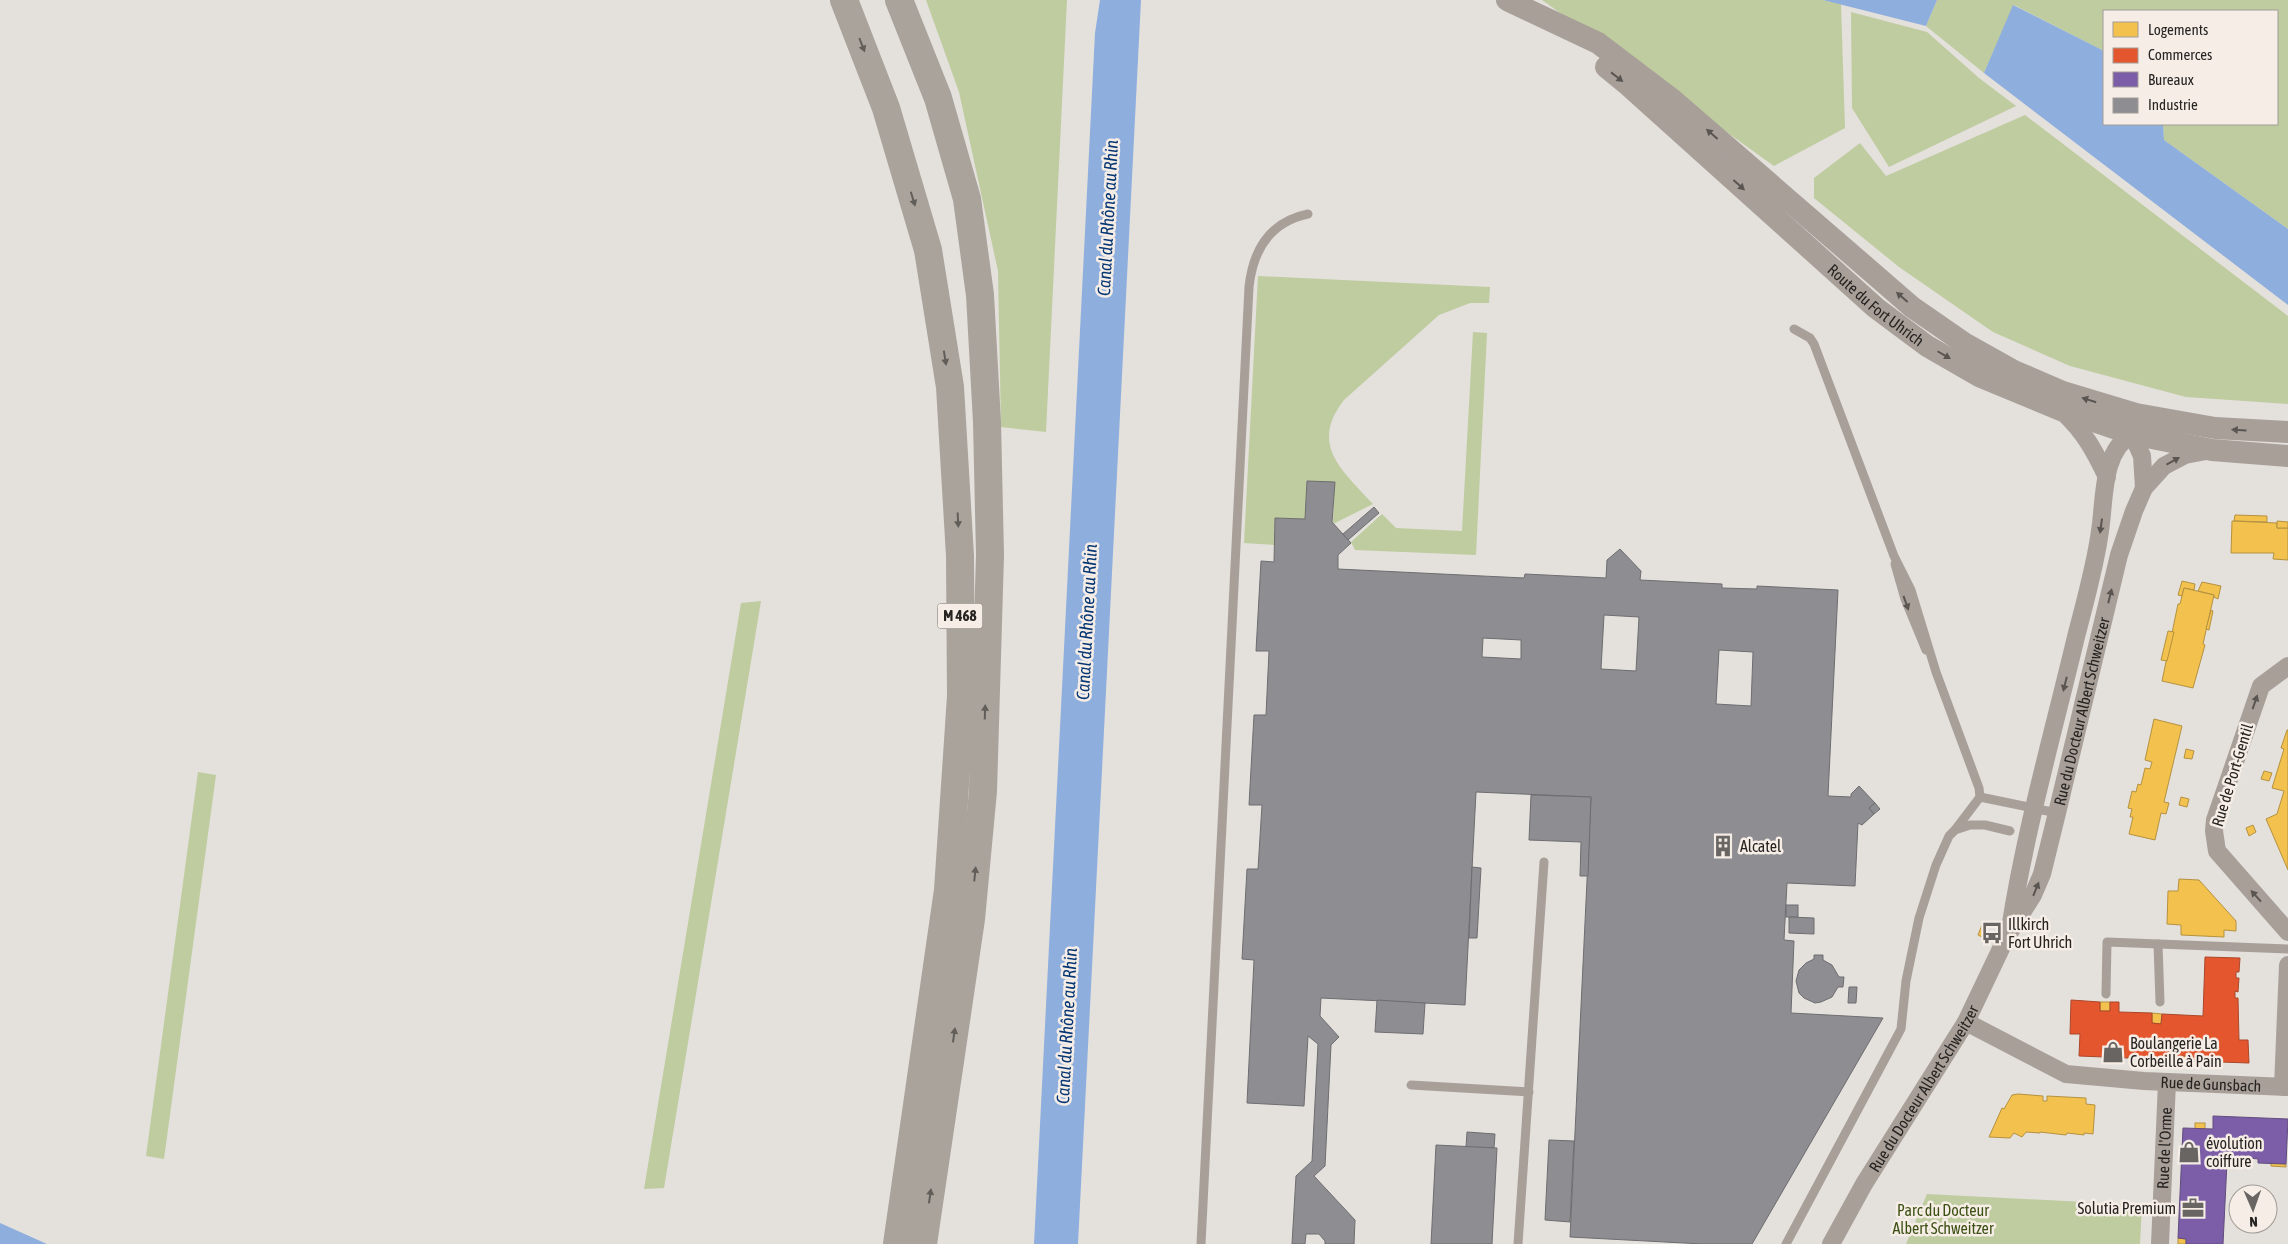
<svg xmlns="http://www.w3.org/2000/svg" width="2288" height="1244" font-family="'Asap Condensed',sans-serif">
<rect width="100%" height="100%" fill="#e4e0dc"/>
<!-- green -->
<g fill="#becc9f">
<path d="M926,0H1067L1046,432L1001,427L998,271L959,92Z"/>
<path d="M1542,0H1823L1841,4L1845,128L1774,166Z"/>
<path d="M1937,0H2288V229L2164,140L2163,124H2277V11H2104V51L2014,5L1984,73L1926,26Z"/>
<path d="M1851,12L1927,32L1979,78L2016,106L1889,167L1852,108Z"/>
<path d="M2025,115L2288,316V404L2186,397L2070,366L1993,332L1899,267L1814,198V178L1860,143L1886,176Z"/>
<path d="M1258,276L1490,287L1489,303H1470L1439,315L1344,400C1309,445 1342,470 1373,504L1333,524L1334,482L1307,481L1305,519L1275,518L1274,545L1244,543Z"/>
<path d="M1473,332L1487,333L1476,555L1355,550L1351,542L1382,514L1396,528L1462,531Z"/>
<path d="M761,601L664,1188L644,1189L741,603Z"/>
<path d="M198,772L216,775L164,1159L146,1156Z"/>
<path d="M1927,1194L2142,1205L2140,1244H1906Z"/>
</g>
<!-- water -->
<g fill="#8eaede">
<path d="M1100,0H1141L1078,1244H1034L1095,33Z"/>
<path d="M1823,0H1937L1926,26Z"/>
<path d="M2013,5L2104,51V124H2163L2164,140L2288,229V305L1984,73Z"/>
<path d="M0,1223L47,1244H0Z"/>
</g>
<!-- homes -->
<g fill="#f2c14e" stroke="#b59240">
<path d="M2235,515L2267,516V522L2234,521Z"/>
<path d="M2232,521L2277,523V528H2288V560L2273,559L2274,553H2231Z"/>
<path d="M2277,521L2288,522V528H2277Z"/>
<path d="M2182,581L2195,584L2194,590L2184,588L2182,596L2178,595Z"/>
<path d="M2202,582L2221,586L2218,599L2214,597V595L2198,591Z"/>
<path d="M2184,588L2214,595L2203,644L2205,645L2193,688L2162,681L2178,604H2180Z"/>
<path d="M2211,610L2213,611L2209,630L2206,629Z"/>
<path d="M2168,631L2174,632L2167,661L2161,660Z"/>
<path d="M2154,719L2182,726L2164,802L2169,803L2166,814L2161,813L2155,840L2129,834L2133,817H2130L2132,809L2128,808L2132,791L2136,792L2138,784L2141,785L2145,768L2150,769L2152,762L2145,760Z"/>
<path d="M2287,730H2288V870L2266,819L2277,814L2284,791L2272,788L2284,749L2281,748Z"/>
<path d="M2186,749L2194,751L2192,759L2184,758Z"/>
<path d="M2264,771L2272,773L2269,781L2261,779Z"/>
<path d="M2181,797L2189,799L2187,807L2179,805Z"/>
<path d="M2253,825L2256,832L2249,836L2246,828Z"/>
<path d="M2179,879L2199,880L2236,921V931L2224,930V937L2181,935V925L2167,924L2168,891H2178Z"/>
<path d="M1982,925L1987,926L1982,937L1978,935Z"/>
<rect x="2100" y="1002" width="10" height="9"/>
<path d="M2152,1013L2162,1014L2161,1024L2152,1023Z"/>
<path d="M2178,1056H2193V1061L2178,1060Z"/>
<path d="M2018,1094L2043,1096V1101H2047V1096L2086,1098V1104L2095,1105L2093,1134L2084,1133V1135L2067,1133L2066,1135L2040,1132V1133L2026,1132L2022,1137L2014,1133L2010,1138L1989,1137L2002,1108L2004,1109L2012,1095Z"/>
<rect x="2195" y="1123" width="10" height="6"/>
<path d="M2271,1163L2286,1164V1167L2271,1166Z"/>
<path d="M2178,1238L2186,1239V1244H2178Z"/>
</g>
<!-- shops -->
<path fill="#e4572e" stroke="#ab472a" d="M2205,957L2240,958L2239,972H2236V978H2239L2238,992L2235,991V998H2238L2239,1040H2248L2249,1063L2193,1061V1056H2178V1060L2079,1056L2080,1034H2070L2071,1000L2100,1002V1011H2110V1002H2119V1012L2152,1013V1023L2161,1024L2162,1014L2203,1016Z"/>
<!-- offices -->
<path fill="#7b5ea7" stroke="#624c7f" d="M2213,1116L2288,1119L2286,1164L2258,1163V1159L2249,1158V1162H2238V1158H2229L2227,1162L2223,1244H2186V1239L2178,1238L2183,1128L2213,1129Z"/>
<!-- industry -->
<g fill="#8d8d92" stroke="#6e6d70" fill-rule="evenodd">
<path d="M1307,481L1335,482L1332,522L1351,543L1338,555V569L1524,578L1525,574L1606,578L1607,560L1620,549L1641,571L1640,580L1722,584V588L1757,589V586L1838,590L1828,796L1851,797V794L1859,786L1875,803L1869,808L1874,814L1862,825L1858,823L1855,886L1787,883L1784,940L1794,941L1791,1013L1883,1018L1752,1244H1703L1570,1237L1591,797L1476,792L1465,1005L1321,998L1320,1016L1339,1037L1331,1045L1325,1166L1314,1176L1355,1220L1354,1244H1325V1241L1319,1234H1306L1305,1244H1292L1296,1176L1312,1161L1318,1044L1308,1036L1304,1106L1247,1103L1254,960L1242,959L1247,869H1258L1262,805H1249L1254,715H1266L1269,651H1256L1261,561L1274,562L1275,518L1305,519ZM1604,615L1639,617L1636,671L1601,669ZM1483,638L1521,640V659L1482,657ZM1719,650L1753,652L1751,706L1716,704Z"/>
<path d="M1374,507L1379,513L1348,540L1343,534Z"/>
<path d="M1531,795L1591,797L1588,876H1580L1581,842L1529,840Z"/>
<path d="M1875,803L1880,809L1874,814L1869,808Z"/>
<path d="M1472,867L1481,868L1477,938H1469Z"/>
<rect x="1786" y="905" width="12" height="12"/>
<path d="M1789,917L1814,918V934L1789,933Z"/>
<path d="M1814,955H1823V960L1832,965L1839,977H1844L1843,987H1838L1832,997L1821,1002L1815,1003L1804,998L1799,993L1796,981L1799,970L1806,963L1814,959Z"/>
<path d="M1849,987H1857L1856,1003H1848Z"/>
<path d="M1377,1000L1425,1003L1423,1034L1375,1032Z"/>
<path d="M1467,1132L1495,1134L1494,1148L1466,1147Z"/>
<path d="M1549,1140L1574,1141L1570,1222L1545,1220Z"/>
<path d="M1436,1145L1497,1148L1492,1244H1431Z"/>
</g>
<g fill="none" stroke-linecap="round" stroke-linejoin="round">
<!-- service -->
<g stroke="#a89f99" stroke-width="9">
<path d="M1794,329L1810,338L1814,344L1894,556L1911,590L1936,672L1979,788L1980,797L1955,830"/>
<path d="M1895,564L1905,599L1926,650"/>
<path d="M1980,797L2057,813"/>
<path d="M2158,944L2160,1002"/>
<path d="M2106,994L2107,942L2288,949"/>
<path d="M1411,1085L1529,1092"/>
<path d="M1201,1244L1249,287C1253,250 1269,222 1308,214"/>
<path d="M1518,1244L1544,862"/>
<path d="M1786,1244L1901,1029L1906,981L1919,918L1936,865L1949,836L1955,830L1970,825H1985L2010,831"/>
</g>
<!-- minor -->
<g stroke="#a89f99" stroke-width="18">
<path d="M2063,412C2085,433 2094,450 2107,477"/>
<path d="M2134,424L2132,434L2142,456L2144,488"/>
<path d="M2288,666L2261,686L2215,820L2214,831L2217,851L2288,932"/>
<path d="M2010,929C2025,832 2052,737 2075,641C2084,605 2095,568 2100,531C2105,500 2101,452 2132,434"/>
<path id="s1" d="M1966,1022L2066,1074L2144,1081L2288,1087"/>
<path d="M2283,1087L2288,965"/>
<path id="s2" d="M1831,1244L1864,1184L1966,1022L2006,938L2033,895L2042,874L2057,813L2119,555L2134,511L2144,488L2164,466L2185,455L2206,451"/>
<path id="s3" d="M2160,1244L2167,1082"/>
</g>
<!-- tertiary -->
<g stroke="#a89f99" stroke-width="22">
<path d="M1507,0L1598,43L1673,100L1912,307L1964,343L2014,371L2063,392L2136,414L2215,428L2288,432"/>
<path id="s4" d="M1606,67L1628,85L1876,308L1927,346L1979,376L2061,410L2132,434L2212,450L2288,456"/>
</g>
<!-- primary -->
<g stroke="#aaa39b" stroke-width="28">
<path d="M844,0L886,108L928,250L950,387L960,556L961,696L948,890L897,1244"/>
<path d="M899,0L938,98L967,199L980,295L987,422L990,555L983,791L971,919L923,1244"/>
</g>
</g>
<!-- one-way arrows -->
<defs><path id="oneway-solid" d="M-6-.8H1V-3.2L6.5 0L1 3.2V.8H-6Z" transform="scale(1.25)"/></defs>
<g fill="#615d58">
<use href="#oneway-solid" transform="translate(862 45) rotate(69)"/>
<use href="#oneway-solid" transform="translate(913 199) rotate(73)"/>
<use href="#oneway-solid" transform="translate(945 358) rotate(81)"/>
<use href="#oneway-solid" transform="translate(958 520) rotate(87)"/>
<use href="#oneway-solid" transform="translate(985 712) rotate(-88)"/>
<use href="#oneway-solid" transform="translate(975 874) rotate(-84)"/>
<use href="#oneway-solid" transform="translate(954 1035) rotate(-82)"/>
<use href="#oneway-solid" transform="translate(930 1196) rotate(-82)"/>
</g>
<g fill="#5a5551">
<use href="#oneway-solid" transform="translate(1617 77) rotate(38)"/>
<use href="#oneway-solid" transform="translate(1712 134) rotate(-139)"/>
<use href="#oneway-solid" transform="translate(1739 185) rotate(42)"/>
<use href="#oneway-solid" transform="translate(1902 297) rotate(-139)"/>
<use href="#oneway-solid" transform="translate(1944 355) rotate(30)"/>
<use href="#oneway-solid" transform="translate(2089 400) rotate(-163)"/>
<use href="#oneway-solid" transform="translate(2239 430) rotate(-177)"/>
<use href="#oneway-solid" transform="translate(2173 461) rotate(-29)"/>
<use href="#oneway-solid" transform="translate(2101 526) rotate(98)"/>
<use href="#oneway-solid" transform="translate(2110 596) rotate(-76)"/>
<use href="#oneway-solid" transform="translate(1906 603) rotate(70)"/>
<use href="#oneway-solid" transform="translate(2065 684) rotate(104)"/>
<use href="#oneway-solid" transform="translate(2255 702) rotate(-71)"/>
<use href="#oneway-solid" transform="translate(2036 889) rotate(-68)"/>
<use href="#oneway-solid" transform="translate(2256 896) rotate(-132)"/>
</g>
<!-- icons -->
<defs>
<g id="building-bare" transform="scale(1.725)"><path d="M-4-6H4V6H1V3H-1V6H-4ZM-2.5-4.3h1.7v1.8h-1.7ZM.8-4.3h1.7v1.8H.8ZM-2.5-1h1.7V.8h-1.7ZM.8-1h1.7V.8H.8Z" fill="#686562" stroke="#f5ede6" stroke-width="2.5" paint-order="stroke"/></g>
<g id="bus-bare" transform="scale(1.725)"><path d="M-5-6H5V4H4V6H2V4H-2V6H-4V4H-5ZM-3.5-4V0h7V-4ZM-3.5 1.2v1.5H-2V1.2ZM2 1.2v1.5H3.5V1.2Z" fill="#686562" stroke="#f5ede6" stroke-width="2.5" paint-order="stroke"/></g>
<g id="shop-bare" transform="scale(1.725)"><path d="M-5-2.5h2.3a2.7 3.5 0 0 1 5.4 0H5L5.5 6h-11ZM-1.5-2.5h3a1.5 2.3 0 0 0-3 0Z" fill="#686562" stroke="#f5ede6" stroke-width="2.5" paint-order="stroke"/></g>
<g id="office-bare" transform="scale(1.725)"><path d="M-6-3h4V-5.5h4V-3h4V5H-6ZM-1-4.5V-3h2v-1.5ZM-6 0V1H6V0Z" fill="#686562" stroke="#f5ede6" stroke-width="2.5" paint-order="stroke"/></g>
</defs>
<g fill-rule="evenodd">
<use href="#building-bare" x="1723" y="846"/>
<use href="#bus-bare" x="1992" y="933"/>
<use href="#shop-bare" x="2113" y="1052"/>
<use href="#shop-bare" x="2189" y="1152"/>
<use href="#office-bare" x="2193" y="1208"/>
</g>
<g text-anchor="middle" stroke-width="5" stroke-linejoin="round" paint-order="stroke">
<!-- shield labels -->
<rect fill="#f5ede6" stroke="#64605c" stroke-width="1" x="937.5" y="603.5" width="45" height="25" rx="4"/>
<g font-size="15" font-weight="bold" fill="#262321">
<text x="960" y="621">M 468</text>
</g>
<!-- street labels -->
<g font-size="16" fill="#262321" stroke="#f5ede6">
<text dy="6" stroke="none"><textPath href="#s4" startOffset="360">Route du Fort Uhrich</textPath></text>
<text dy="6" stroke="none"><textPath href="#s2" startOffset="594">Rue du Docteur Albert Schweitzer</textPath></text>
<text transform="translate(2232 775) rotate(-73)" y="6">Rue de Port-Gentil</text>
<text dy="6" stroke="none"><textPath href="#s1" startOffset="258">Rue de Gunsbach</textPath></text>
<text dy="6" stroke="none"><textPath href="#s2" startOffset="181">Rue du Docteur Albert Schweitzer</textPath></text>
<text dy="6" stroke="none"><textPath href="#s3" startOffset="96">Rue de l'Orme</textPath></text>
</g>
<!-- poi labels -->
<g font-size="16" fill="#262321" stroke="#f5ede6" text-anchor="start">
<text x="1740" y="852">Alcatel</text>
<text x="2008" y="930">Illkirch<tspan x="2008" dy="18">Fort Uhrich</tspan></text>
<text x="2130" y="1049">Boulangerie La<tspan x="2130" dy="18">Corbeille à Pain</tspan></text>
<text x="2206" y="1149">évolution<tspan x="2206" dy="18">coiffure</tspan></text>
<text x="2176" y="1214" text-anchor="end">Solutia Premium</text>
</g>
<!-- park labels -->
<g font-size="16" fill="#3c5013" stroke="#f5ede6">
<text x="1943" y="1216">Parc du Docteur<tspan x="1943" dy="18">Albert Schweitzer</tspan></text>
</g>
<!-- water labels -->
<g font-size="18" font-style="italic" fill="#063674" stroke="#f5ede6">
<text transform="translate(1108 218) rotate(-87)" y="6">Canal du Rhône au Rhin</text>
<text transform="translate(1087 622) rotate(-87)" y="6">Canal du Rhône au Rhin</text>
<text transform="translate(1067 1026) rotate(-87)" y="6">Canal du Rhône au Rhin</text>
</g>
</g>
<!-- legend -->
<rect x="2103" y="10" width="175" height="115" fill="#f5ede6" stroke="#a29c97"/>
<rect x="2113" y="22" width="25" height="15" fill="#f2c14e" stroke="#a29c97"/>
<text x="2148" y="35" font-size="15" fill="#262321">Logements</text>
<rect x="2113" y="48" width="25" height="15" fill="#e4572e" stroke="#a29c97"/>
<text x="2148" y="60" font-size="15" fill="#262321">Commerces</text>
<rect x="2113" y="72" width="25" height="15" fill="#7b5ea7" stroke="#a29c97"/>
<text x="2148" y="85" font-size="15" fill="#262321">Bureaux</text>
<rect x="2113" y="98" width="25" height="15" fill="#8d8d92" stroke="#a29c97"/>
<text x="2148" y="110" font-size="15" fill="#262321">Industrie</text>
<!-- north arrow -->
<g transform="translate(2253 1209) rotate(178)"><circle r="24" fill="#f5ede6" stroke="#a29c97"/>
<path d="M0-4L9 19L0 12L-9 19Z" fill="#686562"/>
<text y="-8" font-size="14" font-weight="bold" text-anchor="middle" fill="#262321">N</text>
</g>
</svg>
